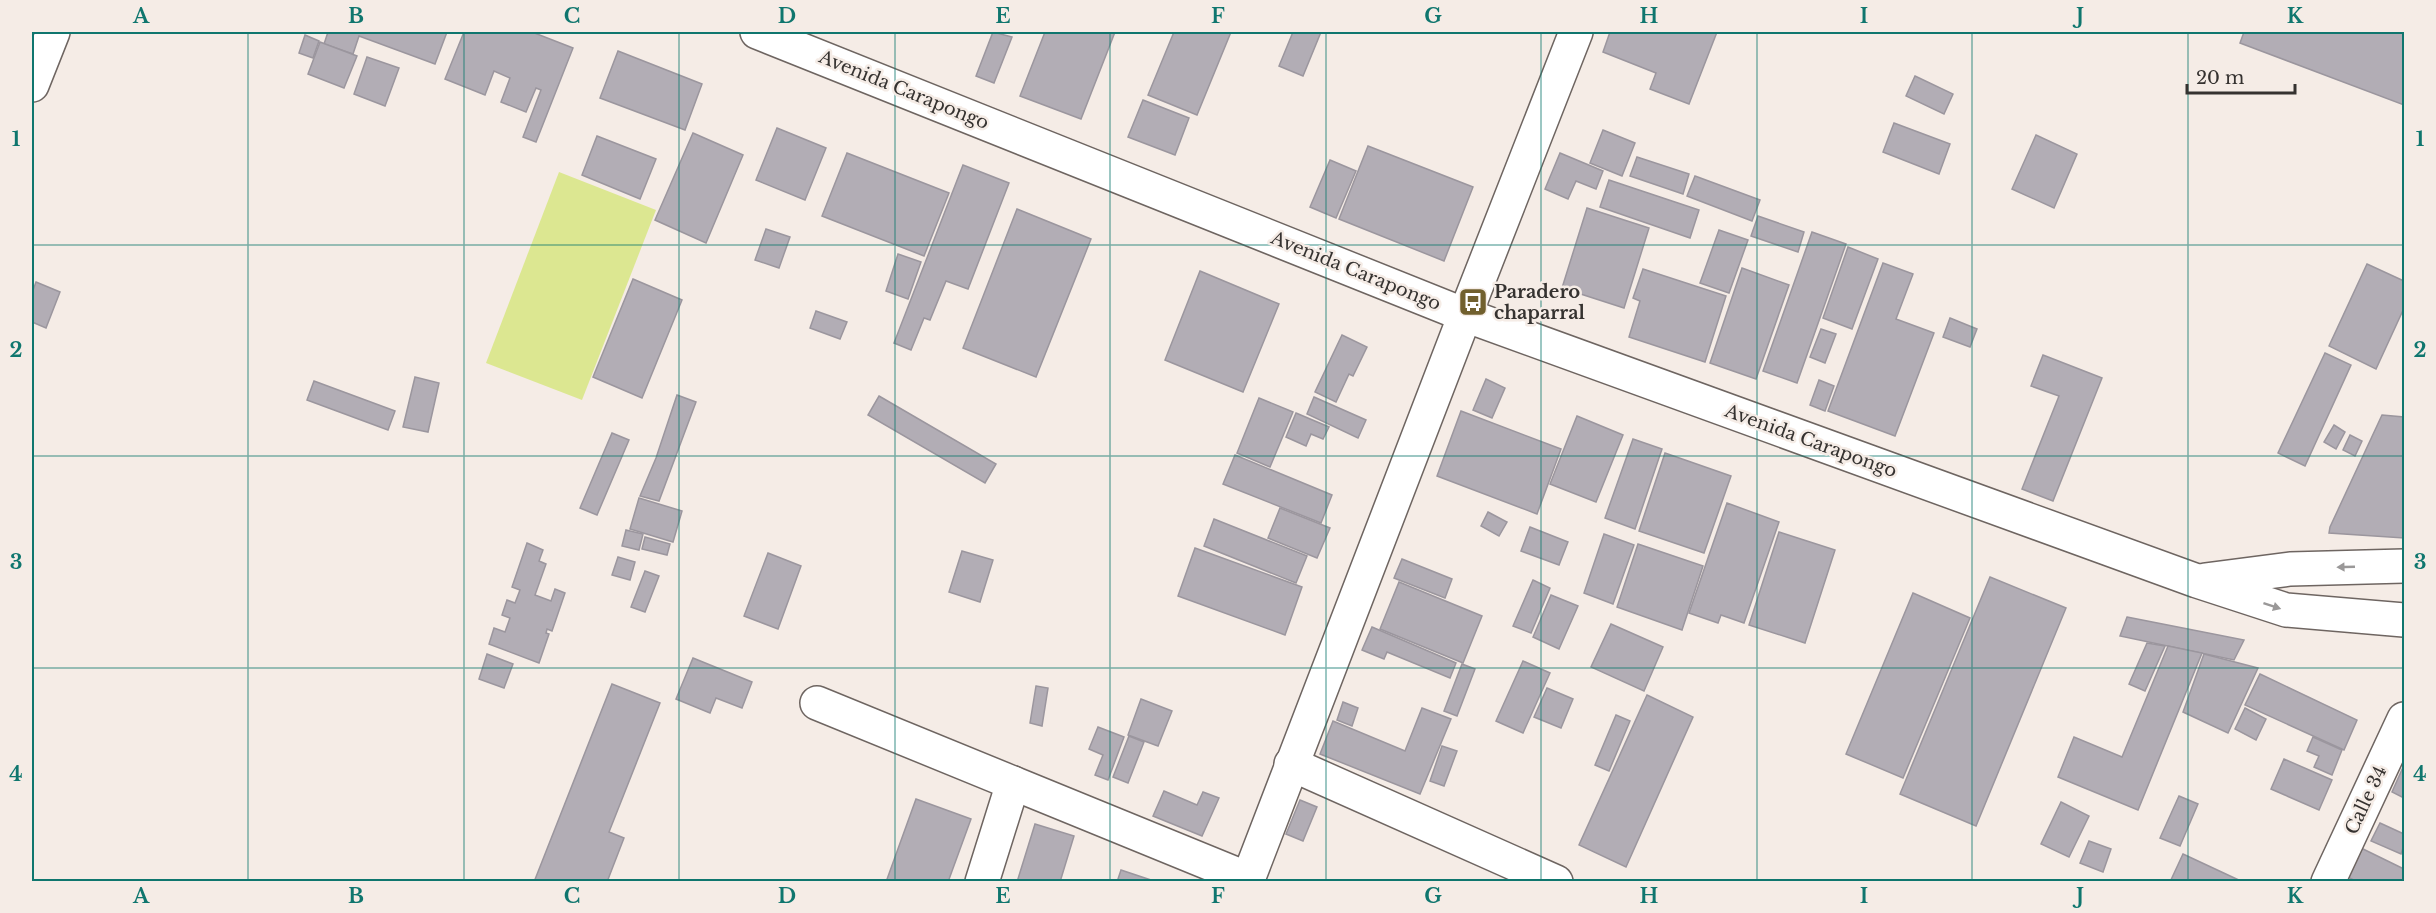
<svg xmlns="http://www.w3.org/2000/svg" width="2436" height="913" font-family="'Libre Baskerville',serif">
<rect width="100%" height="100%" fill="#f5ece6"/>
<!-- green -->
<path fill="#dce791" d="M559,172L656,210L582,400L486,363Z"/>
<!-- building -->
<g fill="#b2adb5" stroke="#9b969e" stroke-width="1.5">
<path d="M328,32H447L435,64L359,36L353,54L324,44Z"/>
<path d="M464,32H532L573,48L536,142L523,137L541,90L536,88L526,112L501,102L510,78L494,71L485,95L445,79Z"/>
<path d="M993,32L1012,37L994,83L976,76Z"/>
<path d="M1045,32H1115L1081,119L1020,96Z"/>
<path d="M1174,32H1231L1197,115L1148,95Z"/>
<path d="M1293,32H1321L1303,76L1279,66Z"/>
<path d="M1610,32H1717L1689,104L1650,89L1656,73L1603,52Z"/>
<path d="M2244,32H2404V105L2240,43Z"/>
<path d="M305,35L319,41L313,58L299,53Z"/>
<path d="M320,42L357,56L344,88L308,74Z"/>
<path d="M618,51L702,84L685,130L600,98Z"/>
<path d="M367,57L399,68L385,106L354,94Z"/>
<path d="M1915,76L1953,94L1944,114L1906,96Z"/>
<path d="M1143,100L1189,118L1175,155L1128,137Z"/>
<path d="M1894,123L1950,144L1939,174L1883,152Z"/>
<path d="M777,128L826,148L805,200L756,180Z"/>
<path d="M1603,130L1635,143L1622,176L1590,163Z"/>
<path d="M693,133L743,155L706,243L655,220Z"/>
<path d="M2036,135L2077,154L2054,208L2012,189Z"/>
<path d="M597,136L656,159L640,199L582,175Z"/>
<path d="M1368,146L1473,187L1444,261L1339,219Z"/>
<path d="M847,153L949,193L924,256L822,216Z"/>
<path d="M1560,153L1603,171L1596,189L1576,181L1568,199L1545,189Z"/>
<path d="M1637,157L1689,174L1683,194L1630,176Z"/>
<path d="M1330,160L1356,171L1336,218L1310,207Z"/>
<path d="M963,165L1009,183L968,289L946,281L930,320L924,318L911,350L894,343Z"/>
<path d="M1695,176L1760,200L1752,221L1687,196Z"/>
<path d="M1609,180L1699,210L1690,238L1600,207Z"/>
<path d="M1587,208L1649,228L1624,308L1562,288Z"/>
<path d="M1017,209L1091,239L1036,377L963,348Z"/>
<path d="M1758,216L1804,232L1798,252L1751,236Z"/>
<path d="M766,229L790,237L779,268L755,260Z"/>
<path d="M1719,230L1748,240L1729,293L1700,283Z"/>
<path d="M1812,232L1846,244L1797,383L1763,371Z"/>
<path d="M1848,247L1878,259L1852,329L1823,318Z"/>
<path d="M898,254L921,262L908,299L886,291Z"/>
<path d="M1883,263L1913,274L1896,319L1934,333L1895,436L1828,411Z"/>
<path d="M2367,264L2404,281V308L2376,369L2329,346Z"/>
<path d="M1742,268L1789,285L1756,379L1710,363Z"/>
<path d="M1643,269L1726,296L1705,362L1629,337L1640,301L1633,298Z"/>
<path d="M1200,271L1279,304L1243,392L1165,360Z"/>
<path d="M633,279L682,300L642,398L593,377Z"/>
<path d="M36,282L60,292L46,328L32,322V293Z"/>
<path d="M816,311L847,322L840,339L810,328Z"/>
<path d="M1950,318L1977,329L1970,347L1943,337Z"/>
<path d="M1821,329L1836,334L1825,363L1810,357Z"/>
<path d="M1342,335L1367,347L1353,376L1349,374L1336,402L1315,392Z"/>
<path d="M2325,353L2351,365L2305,466L2278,453Z"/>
<path d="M2043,355L2102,378L2053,501L2022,489L2059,396L2031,386Z"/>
<path d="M415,377L439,383L428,432L403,427Z"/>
<path d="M1486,379L1505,388L1492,418L1473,410Z"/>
<path d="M1819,380L1834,386L1825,411L1810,405Z"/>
<path d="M314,381L395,411L388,430L307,400Z"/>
<path d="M677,395L696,402L659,501L640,496L656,458Z"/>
<path d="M879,396L996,464L985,483L868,415Z"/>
<path d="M1314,397L1366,420L1358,438L1307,414Z"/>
<path d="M1259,398L1293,412L1270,467L1237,453Z"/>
<path d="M1461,411L1561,449L1537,514L1437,476Z"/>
<path d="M1296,413L1329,427L1323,439L1311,434L1306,446L1286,437Z"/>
<path d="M2382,415L2404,417V538L2329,533L2330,527Z"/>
<path d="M1577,416L1623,435L1596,502L1550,484Z"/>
<path d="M2334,425L2345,432L2336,449L2324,442Z"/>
<path d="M612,433L629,440L597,515L580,508Z"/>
<path d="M2350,435L2362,441L2355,456L2343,450Z"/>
<path d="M1633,439L1662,449L1635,529L1605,518Z"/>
<path d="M1665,453L1731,476L1704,553L1639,531Z"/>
<path d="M1235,455L1332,495L1321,523L1223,484Z"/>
<path d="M639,498L682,511L673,542L630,529Z"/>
<path d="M1727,503L1779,522L1744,623L1721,615L1718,623L1689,613Z"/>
<path d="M1280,508L1330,528L1317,558L1268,538Z"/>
<path d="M1488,512L1507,522L1499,536L1481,526Z"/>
<path d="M1214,519L1307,556L1296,583L1204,546Z"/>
<path d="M1530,527L1568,542L1559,565L1521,551Z"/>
<path d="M626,530L643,534L639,550L622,546Z"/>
<path d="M1779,532L1835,550L1805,643L1749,625Z"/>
<path d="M1604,534L1634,545L1613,604L1584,593Z"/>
<path d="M645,537L670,544L667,555L642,549Z"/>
<path d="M527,543L543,550L539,561L546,564L535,595L551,601L555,589L565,593L552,631L547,629L546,633L549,634L539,663L489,644L494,628L505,632L510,618L502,615L507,600L515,603L520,590L512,587Z"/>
<path d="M1638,544L1703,566L1682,630L1617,607Z"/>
<path d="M1195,548L1302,587L1285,635L1178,596Z"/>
<path d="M962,551L993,560L980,602L949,592Z"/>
<path d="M768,553L801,566L778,629L744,616Z"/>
<path d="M618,557L635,562L630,580L612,575Z"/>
<path d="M1402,559L1452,579L1445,598L1394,578Z"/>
<path d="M645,571L659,576L645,612L631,607Z"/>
<path d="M1990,577L2066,608L1976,826L1900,794Z"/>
<path d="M1533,580L1550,588L1531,633L1513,626Z"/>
<path d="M1399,582L1482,616L1463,663L1380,629Z"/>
<path d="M1913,593L1970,618L1903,778L1846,754Z"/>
<path d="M1551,595L1578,606L1559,649L1533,637Z"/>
<path d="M2127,617L2244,640L2234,660L2120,636Z"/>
<path d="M1611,624L1663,647L1644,691L1591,667Z"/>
<path d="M1372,627L1456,663L1450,678L1387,652L1384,659L1362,650Z"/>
<path d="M2147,643L2165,646L2145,691L2129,684Z"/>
<path d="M2168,646L2202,653L2138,810L2058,777L2074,737L2122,757Z"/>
<path d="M487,654L513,664L504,688L479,679Z"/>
<path d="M2204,654L2258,668L2228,733L2183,712Z"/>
<path d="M693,658L752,682L742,708L716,698L710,713L676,699Z"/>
<path d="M1523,661L1550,673L1523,733L1496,721Z"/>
<path d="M1462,664L1475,669L1457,716L1444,711Z"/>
<path d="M2260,674L2357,720L2344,750L2245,705Z"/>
<path d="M612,684L660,703L609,832L624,838L607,882H534Z"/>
<path d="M1036,686L1048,688L1042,726L1030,723Z"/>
<path d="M1547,688L1573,699L1561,728L1534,717Z"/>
<path d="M1647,695L1693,717L1626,867L1579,845Z"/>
<path d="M1141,699L1172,711L1158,746L1128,735Z"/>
<path d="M1343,702L1358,708L1352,726L1337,720Z"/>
<path d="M1422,708L1451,719L1420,794L1320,754L1333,721L1405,751Z"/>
<path d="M2245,708L2266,719L2256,740L2235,729Z"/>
<path d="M1616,715L1630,721L1609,771L1595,765Z"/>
<path d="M1098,727L1124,737L1108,780L1095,775L1103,755L1089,749Z"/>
<path d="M1129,736L1144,742L1128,783L1113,777Z"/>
<path d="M2313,737L2342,750L2332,775L2314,767L2319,756L2307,751Z"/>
<path d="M1442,746L1457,751L1444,786L1430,781Z"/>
<path d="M2284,759L2332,780L2319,810L2271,789Z"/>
<path d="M2404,765V798L2392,792Z"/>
<path d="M1164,791L1197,805L1203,792L1219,798L1202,836L1153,816Z"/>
<path d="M2179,796L2198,804L2180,846L2160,838Z"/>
<path d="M916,799L971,819L948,882H886Z"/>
<path d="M1300,800L1317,807L1303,841L1286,834Z"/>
<path d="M2061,802L2089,816L2069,857L2041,844Z"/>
<path d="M2380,823L2404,834V845L2401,854L2371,841Z"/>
<path d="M1035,824L1074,836L1060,882H1017Z"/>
<path d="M2089,841L2111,849L2103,872L2080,863Z"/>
<path d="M2361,848L2404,869V882H2357L2348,877Z"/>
<path d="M2183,854L2243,882H2170Z"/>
<path d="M1121,870L1157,882H1117Z"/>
</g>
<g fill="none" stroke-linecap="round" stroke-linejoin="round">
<!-- minor casing -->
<g stroke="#6e6561" stroke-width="36">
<g id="minor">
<path d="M32,85L53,32"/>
<path d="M817,703L1248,879"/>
<path d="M1291,764L1556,882"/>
<path d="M982,882L1013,783"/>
<path d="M1247,882L1465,315L1576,32"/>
<path d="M2328,882L2404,719"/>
</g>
</g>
<!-- tertiary casing -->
<g stroke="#6e6561" stroke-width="36">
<g id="tertiary">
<path d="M757,32L1465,315L2197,581L2286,610L2404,620"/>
<path d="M2205,580L2290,569L2404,566"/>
</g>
</g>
<!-- minor -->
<use href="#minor" stroke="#fff" stroke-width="33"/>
<!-- tertiary -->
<use href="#tertiary" stroke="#fff" stroke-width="33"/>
</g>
<!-- one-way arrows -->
<defs><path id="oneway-solid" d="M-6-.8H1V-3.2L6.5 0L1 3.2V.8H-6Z" transform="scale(1.5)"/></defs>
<g fill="#9a9898">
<use href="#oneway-solid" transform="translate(2346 567) rotate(178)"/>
<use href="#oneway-solid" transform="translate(2272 606) rotate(18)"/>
</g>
<!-- grid -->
<path fill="none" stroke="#0f766e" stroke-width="1.5" stroke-opacity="0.55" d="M248,32V882M464,32V882M679,32V882M895,32V882M1110,32V882M1326,32V882M1541,32V882M1757,32V882M1972,32V882M2188,32V882M32,245H2404M32,456H2404M32,668H2404"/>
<!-- icons -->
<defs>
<g id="bus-square" transform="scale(1.5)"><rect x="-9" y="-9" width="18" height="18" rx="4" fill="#71602e" stroke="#f5ece6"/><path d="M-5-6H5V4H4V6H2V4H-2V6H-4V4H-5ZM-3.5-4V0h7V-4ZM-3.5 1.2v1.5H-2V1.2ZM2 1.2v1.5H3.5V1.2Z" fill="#fff"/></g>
</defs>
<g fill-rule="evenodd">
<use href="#bus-square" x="1473" y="302"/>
</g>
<g text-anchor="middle" stroke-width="5" stroke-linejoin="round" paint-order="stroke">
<!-- street labels -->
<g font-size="18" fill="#353230" stroke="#f5ece6">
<text transform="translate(904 90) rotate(22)" y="6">Avenida Carapongo</text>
<text transform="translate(1356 271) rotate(22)" y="6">Avenida Carapongo</text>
<text transform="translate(1811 441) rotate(20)" y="6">Avenida Carapongo</text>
<text transform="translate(2366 800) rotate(-65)" y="6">Calle 34</text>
</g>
<!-- poi labels -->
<g font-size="18" font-weight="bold" fill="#353230" stroke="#f5ece6" text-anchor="start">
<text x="1494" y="298">Paradero<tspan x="1494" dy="21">chaparral</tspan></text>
</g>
</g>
<!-- border -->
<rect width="2436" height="913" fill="none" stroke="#f5ece6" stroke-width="66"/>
<!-- scale -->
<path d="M2187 84v9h108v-9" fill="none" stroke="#353230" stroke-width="3"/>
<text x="2196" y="84" font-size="18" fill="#353230" stroke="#f5ece6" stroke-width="4.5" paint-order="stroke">20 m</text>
<rect x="33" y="33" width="2370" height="847" fill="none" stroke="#0f766e" stroke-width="2"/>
<g font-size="20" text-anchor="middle" font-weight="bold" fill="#0f766e">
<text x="141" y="23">A</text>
<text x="356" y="23">B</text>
<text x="572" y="23">C</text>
<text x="787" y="23">D</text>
<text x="1003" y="23">E</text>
<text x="1218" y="23">F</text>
<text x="1433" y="23">G</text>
<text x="1649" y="23">H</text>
<text x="1864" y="23">I</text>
<text x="2080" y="23">J</text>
<text x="2295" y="23">K</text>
<text x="16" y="146">1</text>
<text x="2420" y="146">1</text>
<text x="16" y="357">2</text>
<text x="2420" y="357">2</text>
<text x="16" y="569">3</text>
<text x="2420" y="569">3</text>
<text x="16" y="781">4</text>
<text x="2420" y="781">4</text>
<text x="141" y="903">A</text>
<text x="356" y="903">B</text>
<text x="572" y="903">C</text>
<text x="787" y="903">D</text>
<text x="1003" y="903">E</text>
<text x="1218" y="903">F</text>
<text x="1433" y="903">G</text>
<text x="1649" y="903">H</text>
<text x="1864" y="903">I</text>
<text x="2080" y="903">J</text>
<text x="2295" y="903">K</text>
</g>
</svg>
